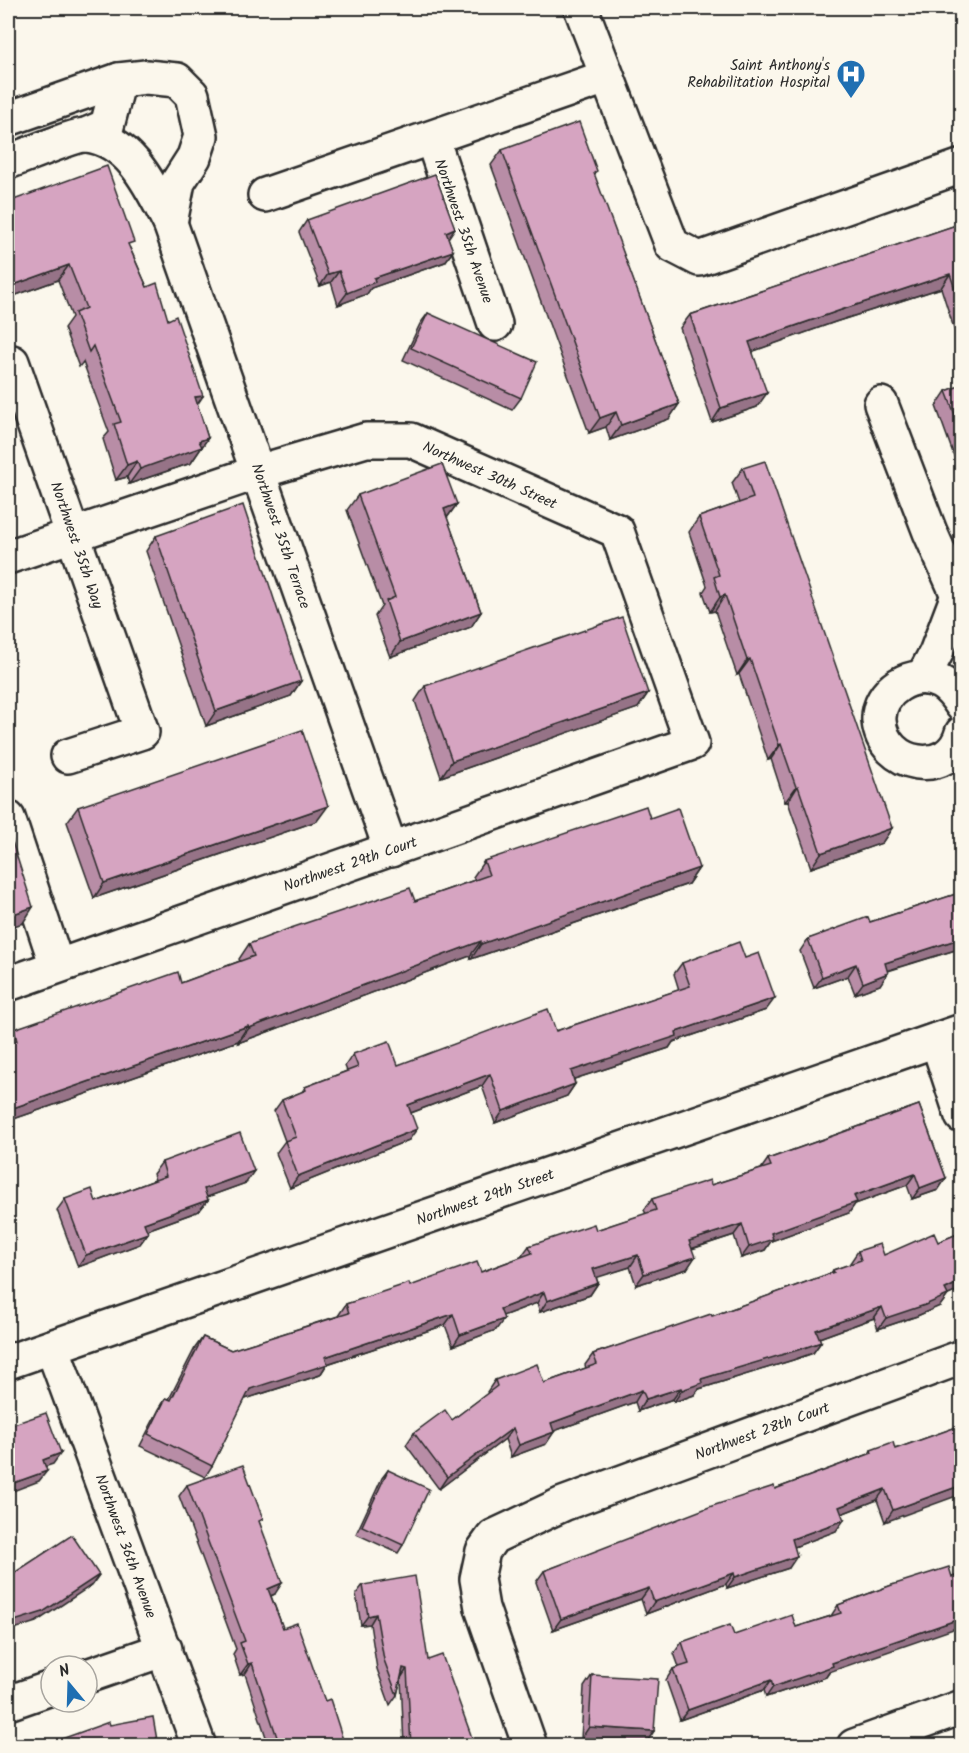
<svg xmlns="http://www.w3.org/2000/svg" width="969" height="1753" font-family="Kalam,sans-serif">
<rect width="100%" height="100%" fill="#fbf7ec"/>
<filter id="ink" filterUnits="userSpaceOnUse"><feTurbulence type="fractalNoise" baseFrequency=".0167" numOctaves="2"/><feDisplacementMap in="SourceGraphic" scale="12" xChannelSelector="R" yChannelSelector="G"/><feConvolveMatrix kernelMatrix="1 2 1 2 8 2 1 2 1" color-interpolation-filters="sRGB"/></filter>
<g filter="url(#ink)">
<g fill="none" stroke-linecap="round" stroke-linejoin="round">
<!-- minor casing -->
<g stroke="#2b2b2b" stroke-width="38">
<g id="minor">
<path d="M581,8L672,245L699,259L962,166"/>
<path d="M8,119L119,80L146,77L177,80L192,95L201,136L194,157L178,182L170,223"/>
<path d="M86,135L107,126L119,80"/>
<path d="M432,138L495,324"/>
<path d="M8,162C22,157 76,134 87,135C132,141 152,189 170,223L391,850"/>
<path d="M265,195L606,77"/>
<path d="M8,363L12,362L142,732L68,756"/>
<path d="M881,404L930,532L958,595"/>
<path d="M8,557L258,472L366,440H411L617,531L692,743L8,984"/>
<path d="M923,677L936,653L958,595L962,594"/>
<path d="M962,705C956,696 950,687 940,682C913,668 877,691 879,721C883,768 950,779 962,733"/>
<path d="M8,818L57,966"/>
<path d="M937,1040L962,1116"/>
<path d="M52,1347L199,1746"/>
<path d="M8,1362L962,1031"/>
<path d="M87,1676L165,1649"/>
<path d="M8,1703L51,1688"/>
<path d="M530,1746L482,1608L477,1579L483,1551L493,1537L563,1504L962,1357"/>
<path d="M854,1746L962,1707"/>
</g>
</g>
<!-- minor -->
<use href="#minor" stroke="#fbf7ec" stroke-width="33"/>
</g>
<!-- wall -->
<g fill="#b88da6" stroke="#2b2b2b" stroke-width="1.5">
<path d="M502,150L594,175L679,404L669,419L610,440L606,427L589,433L491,165Z"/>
<path d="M8,202L130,248L147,287L168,320L208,438L191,463L129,484L127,477L116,480L103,439L109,432L83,362L79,367L64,328L72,317L58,280L8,298Z"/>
<path d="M307,220L448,238L453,251L445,262L371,288L367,294L338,305L331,282L320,286L299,232Z"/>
<path d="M962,223V336L957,338L941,288L835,322L753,351L757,407L712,422L680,328L690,315Z"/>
<path d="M428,313L521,398L512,410L403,360L420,324Z"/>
<path d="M962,385V478L936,406L946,391Z"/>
<path d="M743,468L892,828L882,843L811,868L788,802H785L771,759L768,760L739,674L737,675L715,611L710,612L703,592L707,586L689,532L699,517L739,503L732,483Z"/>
<path d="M358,495L457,504L447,518L481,612L471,627L390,657L375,616L382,606L347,510Z"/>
<path d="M156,536L301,681L291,696L206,726L146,551Z"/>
<path d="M425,686L648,693L638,708L441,777L415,701Z"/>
<path d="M78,807L317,821L94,898L67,822Z"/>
<path d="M650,818L699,868L688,884L471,959L470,956L238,1043V1041L8,1121V1037L14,1029L181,983L240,961L239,959L249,944L415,901L475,880L473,877L484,861Z"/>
<path d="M962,892V948L888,971L880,985L855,994L848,976L814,988L800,951L808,939L870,922Z"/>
<path d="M745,958L766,1010L673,1042L669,1048L574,1079L575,1084L567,1096L495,1123L482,1086L411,1113L409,1140L290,1188L276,1153L285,1141L274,1111L282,1100L302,1092L305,1087L347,1071L345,1066L353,1054L398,1065L556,1031L679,990L674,974L682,963Z"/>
<path d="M919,1105L946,1178L938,1190L912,1199L907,1185L855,1204L849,1213L771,1241L765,1250L741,1258L734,1235L692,1249L687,1269L636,1285L630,1267L596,1277L598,1283L590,1295L540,1312L537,1303L502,1316L496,1330L453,1346L445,1325L327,1364L320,1375L245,1399L212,1466L205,1477L140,1446L159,1409L166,1398L169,1399L195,1348L203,1337L231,1350L338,1316L346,1304L410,1286L481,1272L521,1257L529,1246L596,1230L646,1214L644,1210L652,1199L711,1185L761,1169L768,1159Z"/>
<path d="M162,1162L246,1183L207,1197L208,1200L199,1211L147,1230L148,1233L140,1244L78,1267L57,1210L65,1199L96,1202L155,1180L153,1174Z"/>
<path d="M962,1232V1289L948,1295L940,1306L917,1316L878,1329L874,1318L819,1338L821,1342L813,1353L793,1360L699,1389L694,1395L674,1402L673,1399L638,1411L635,1402L554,1431L546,1444L511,1457L505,1439L439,1489L406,1445L414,1433L452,1420L488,1393L487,1392L495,1380L544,1383L586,1368L585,1365L593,1354L712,1316L831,1273L833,1270L851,1264L850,1263L858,1251L884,1255L938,1242Z"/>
<path d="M962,1425L885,1522L877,1500L841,1514L836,1531L794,1547L789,1568L727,1588L726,1584L646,1614L641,1599L553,1630L536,1582L544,1571L775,1489L869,1454L871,1450L895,1449Z"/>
<path d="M388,1470L403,1545L398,1553L356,1534L382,1478Z"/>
<path d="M187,1485L260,1524L275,1594L271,1596L283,1628L325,1701L345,1746H269L245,1674L240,1675L233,1654L236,1649L179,1496Z"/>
<path d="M363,1585L428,1660L475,1746H404L401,1678L397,1695L390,1705L377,1669L370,1624L361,1625L356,1594Z"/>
<path d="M892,1585L826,1677L766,1697L764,1690L680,1720L666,1680L673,1669L679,1667L674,1653L682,1642L796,1627L831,1616L838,1605Z"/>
<path d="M592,1675L654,1731L646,1743L581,1739L584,1687Z"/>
</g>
<!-- shaded-wall -->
<g fill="#967387" stroke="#2b2b2b" stroke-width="1.5">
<path d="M455,228L447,240L446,232Z"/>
<path d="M453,251L445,262L371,288L367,294L338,305L347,293L374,278Z"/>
<path d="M69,265L58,280L8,298V287Z"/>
<path d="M339,271L331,282L320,286L328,274Z"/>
<path d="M950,274L941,288L835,322L740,356L749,342L844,309Z"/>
<path d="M962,331V336L957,338Z"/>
<path d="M767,393L757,407L712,422L721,408Z"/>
<path d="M203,396L193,411L195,397Z"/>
<path d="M679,404L669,419L610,440L621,425Z"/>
<path d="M616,412L606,427L589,433L600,418Z"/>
<path d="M208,438L191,463L129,484L140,469L199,441Z"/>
<path d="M137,461L127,477L116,480L127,465Z"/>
<path d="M457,504L446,519L444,509Z"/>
<path d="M725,595L715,611L710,612L720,597Z"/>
<path d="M481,612L471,627L390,657L400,642Z"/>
<path d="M750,659L739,674L737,675L747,660Z"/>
<path d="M301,681L291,696L206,726L216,711Z"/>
<path d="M648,693L638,708L441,777L452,761Z"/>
<path d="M781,744L771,759L768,760L779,745Z"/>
<path d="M798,786L788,802H785L796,787Z"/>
<path d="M328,806L317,821L94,898L104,883Z"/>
<path d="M892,828L882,843L811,868L821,853Z"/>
<path d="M699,868L688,884L471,959L481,944Z"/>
<path d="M33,907L23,923L8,928V916Z"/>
<path d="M962,938V948L876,974L885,963Z"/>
<path d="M481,941L470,956L238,1043L249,1028Z"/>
<path d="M856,964L848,976L814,988L822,977Z"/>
<path d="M888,973L880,985L855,994L863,983Z"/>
<path d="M775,998L766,1010L673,1042L669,1048L562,1083L571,1071L676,1032Z"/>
<path d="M248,1026L238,1041L8,1121V1115L13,1108Z"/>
<path d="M490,1074L482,1086L400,1117L408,1105Z"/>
<path d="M575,1084L567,1096L495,1123L503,1111Z"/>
<path d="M417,1129L409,1140L290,1188L298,1176Z"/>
<path d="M254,1171L246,1183L196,1201L204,1189Z"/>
<path d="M915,1174L907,1185L855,1204L849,1213L771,1241L765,1250L741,1258L749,1247L771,1233L854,1196Z"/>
<path d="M946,1178L938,1190L912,1199L920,1188Z"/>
<path d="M208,1200L199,1211L136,1234L144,1223Z"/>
<path d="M742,1224L734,1235L681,1252L689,1241Z"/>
<path d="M148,1233L140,1244L78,1267L86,1255Z"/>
<path d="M638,1255L630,1267L586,1281L593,1269Z"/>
<path d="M695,1257L687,1269L636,1285L644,1274Z"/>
<path d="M962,1281V1289L948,1295L940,1306L917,1316L878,1329L886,1318Z"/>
<path d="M598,1283L590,1295L540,1312L547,1301Z"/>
<path d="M544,1292L537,1303L492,1320L500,1309Z"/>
<path d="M882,1307L874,1318L808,1342L816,1330Z"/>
<path d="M453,1314L445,1325L327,1364L320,1375L242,1400L250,1389L325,1357Z"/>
<path d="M504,1319L496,1330L453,1346L460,1335Z"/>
<path d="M821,1342L813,1353L793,1360L699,1389L694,1395L674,1402L682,1390L701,1379Z"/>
<path d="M681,1388L673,1399L638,1411L646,1399Z"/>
<path d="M642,1390L635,1402L543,1435L551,1423Z"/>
<path d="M513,1428L505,1439L439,1489L447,1477Z"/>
<path d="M554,1432L546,1444L511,1457L519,1445Z"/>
<path d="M61,1453L53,1464L35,1470L43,1460Z"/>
<path d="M47,1471L39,1481L8,1493V1485Z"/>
<path d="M962,1485V1494L885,1522L893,1510Z"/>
<path d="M885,1489L877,1500L831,1518L839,1507Z"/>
<path d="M844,1520L836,1531L784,1551L792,1539Z"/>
<path d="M797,1556L789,1568L727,1588L735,1577Z"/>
<path d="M734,1573L726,1584L646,1614L654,1602Z"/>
<path d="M99,1575L92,1585L36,1622L8,1631V1623Z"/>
<path d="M282,1583L275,1594L260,1600L268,1589Z"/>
<path d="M649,1588L641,1599L553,1630L561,1619Z"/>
<path d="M376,1614L370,1624L361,1625L368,1616Z"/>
<path d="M962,1618V1626L829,1672L826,1677L766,1697L773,1687L832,1663Z"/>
<path d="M252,1663L245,1674L240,1675L248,1664Z"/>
<path d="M403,1668L407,1669L401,1678Z"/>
<path d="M771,1680L764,1690L680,1720L688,1710Z"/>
<path d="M589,1727L654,1731L646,1743L581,1739Z"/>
</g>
<!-- building -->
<g fill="#d6a4c1" stroke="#2b2b2b" stroke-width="1.5">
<path d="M579,122L597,171L594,173L679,404L621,425L616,412L600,418L502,150Z"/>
<path d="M107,166L134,242L128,244L147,287L157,283L168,320L176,316L203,396L195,397L208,438L199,441L202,447L140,469L137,461L127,465L114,424L121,422L93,346L89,352L75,313L86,308L69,265L8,287V202Z"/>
<path d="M435,174L455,228L446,232L453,251L374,278L375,282L347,293L339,271L328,274L307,220Z"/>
<path d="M962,223V310L950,274L844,309L749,342L767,393L721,408L690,315Z"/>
<path d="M428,313L537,362L521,398L411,348Z"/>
<path d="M962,385V433L946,391Z"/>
<path d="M765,461L892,828L821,853L798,786L796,787L781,744L779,745L750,659L747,660L725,595L720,597L714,577L719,575L699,517L753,498L743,468Z"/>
<path d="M442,464L457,504L444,509L481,612L400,642L386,601L395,597L358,495Z"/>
<path d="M243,505L301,681L216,711L156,536Z"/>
<path d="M622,617L648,693L452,761L425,686Z"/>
<path d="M302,730L328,806L104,883L78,807Z"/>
<path d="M646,806L650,818L678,808L699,868L481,944V941L249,1028L248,1026L13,1108L8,1094V1044L17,1041L14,1029L178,972L181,983L254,956L249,944L288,929L410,888L415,901L489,875L484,861Z"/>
<path d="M8,829L33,907L8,916Z"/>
<path d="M962,892V938L885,963L888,973L863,983L856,964L822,977L808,939L868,917L870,922Z"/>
<path d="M739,942L745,958L759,953L775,998L676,1032L677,1036L571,1071L575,1084L503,1111L490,1074L408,1105L417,1129L298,1176L285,1141L296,1137L282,1100L306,1090L305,1087L358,1067L353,1054L389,1041L398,1065L548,1009L556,1031L690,986L682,963Z"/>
<path d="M919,1105L946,1178L920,1188L915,1174L854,1196L857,1202L771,1233L773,1239L749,1247L742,1224L689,1241L695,1257L644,1274L638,1255L593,1269L598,1283L547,1301L544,1292L500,1309L504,1319L460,1335L453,1314L325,1357L328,1364L250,1389L212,1466L148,1434L166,1398L171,1400L203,1337L231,1350L349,1313L346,1304L409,1283L410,1286L477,1262L481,1272L532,1253L529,1246L594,1224L596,1230L656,1210L652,1199L710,1180L711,1185L771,1166L768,1159Z"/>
<path d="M240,1133L254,1171L204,1189L208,1200L144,1223L148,1233L86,1255L65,1199L92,1189L96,1202L166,1176L162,1162Z"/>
<path d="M962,1232V1281L945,1289L948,1295L925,1305L886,1318L882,1307L816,1330L821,1342L801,1349L701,1379L702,1383L682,1390L681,1388L646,1399L642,1390L551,1423L554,1432L519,1445L513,1428L447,1477L414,1433L445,1410L452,1420L497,1386L495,1380L537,1364L544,1383L597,1364L593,1354L711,1314L712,1316L834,1272L833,1270L861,1260L858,1251L880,1244L884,1255L934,1233L938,1242Z"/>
<path d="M46,1413L61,1453L43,1460L47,1471L8,1485V1426Z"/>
<path d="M962,1425V1485L893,1510L885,1489L839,1507L844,1520L792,1539L797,1556L735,1577L734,1573L654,1602L649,1588L561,1619L544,1571L712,1506L774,1486L775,1489L872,1453L871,1450L893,1442L895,1449Z"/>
<path d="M243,1465L263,1519L259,1521L282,1583L268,1589L283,1628L297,1623L325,1701L330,1699L345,1746H280L252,1663L248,1664L240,1643L245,1641L187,1485Z"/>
<path d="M388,1470L429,1489L403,1545L362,1526Z"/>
<path d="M72,1535L99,1575L43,1612L8,1623V1577Z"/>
<path d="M949,1567L952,1577L962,1574V1618L832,1663L833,1666L808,1675L773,1687L771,1680L688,1710L673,1669L689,1664L682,1642L730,1625L734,1635L792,1615L796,1627L841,1613L838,1605L892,1585Z"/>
<path d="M415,1576L428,1660L442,1655L475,1746H411L407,1669L403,1668L397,1695L384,1660L376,1614L368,1616L363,1585Z"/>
<path d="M592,1675L658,1679L654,1731L589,1727Z"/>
<path d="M153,1717L158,1746H42L109,1722L110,1725Z"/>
</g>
</g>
<!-- icons -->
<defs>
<g id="hospital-pin" transform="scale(1.5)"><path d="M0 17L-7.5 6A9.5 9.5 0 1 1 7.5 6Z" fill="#1f6fb2" stroke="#fbf7ec"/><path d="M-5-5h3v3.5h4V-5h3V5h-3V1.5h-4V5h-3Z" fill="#fff"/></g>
</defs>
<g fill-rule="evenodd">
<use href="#hospital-pin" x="851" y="74"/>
</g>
<g text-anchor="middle" stroke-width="6" stroke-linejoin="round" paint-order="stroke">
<!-- poi labels -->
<g font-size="15" fill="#2b2b2b" stroke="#fbf7ec" text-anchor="end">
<text x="830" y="70">Saint Anthony's<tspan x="830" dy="17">Rehabilitation Hospital</tspan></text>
</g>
<!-- street labels -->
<g font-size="15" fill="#2b2b2b" stroke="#fbf7ec">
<text transform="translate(464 231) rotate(71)" y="5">Northwest 35th Avenue</text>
<text transform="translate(490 475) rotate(24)" y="5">Northwest 30th Street</text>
<text transform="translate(281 536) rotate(71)" y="5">Northwest 35th Terrace</text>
<text transform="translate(77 545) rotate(71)" y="5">Northwest 35th Way</text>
<text transform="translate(350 864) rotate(-19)" y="5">Northwest 29th Court</text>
<text transform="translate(485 1197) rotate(-19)" y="5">Northwest 29th Street</text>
<text transform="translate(762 1431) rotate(-20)" y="5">Northwest 28th Court</text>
<text transform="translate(126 1546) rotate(70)" y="5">Northwest 36th Avenue</text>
</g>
</g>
<!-- margin -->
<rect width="969" height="1753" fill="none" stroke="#fbf7ec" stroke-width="30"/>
<rect x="15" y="15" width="939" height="1723" fill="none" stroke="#2b2b2b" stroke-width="2" filter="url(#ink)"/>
<!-- north arrow -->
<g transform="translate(69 1684) rotate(341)"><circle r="28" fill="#fbf7ec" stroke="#a8a59f" stroke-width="1.5"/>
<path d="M0-4.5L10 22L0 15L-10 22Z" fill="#1f6fb2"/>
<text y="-9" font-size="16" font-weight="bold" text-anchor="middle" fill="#2b2b2b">N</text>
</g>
</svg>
